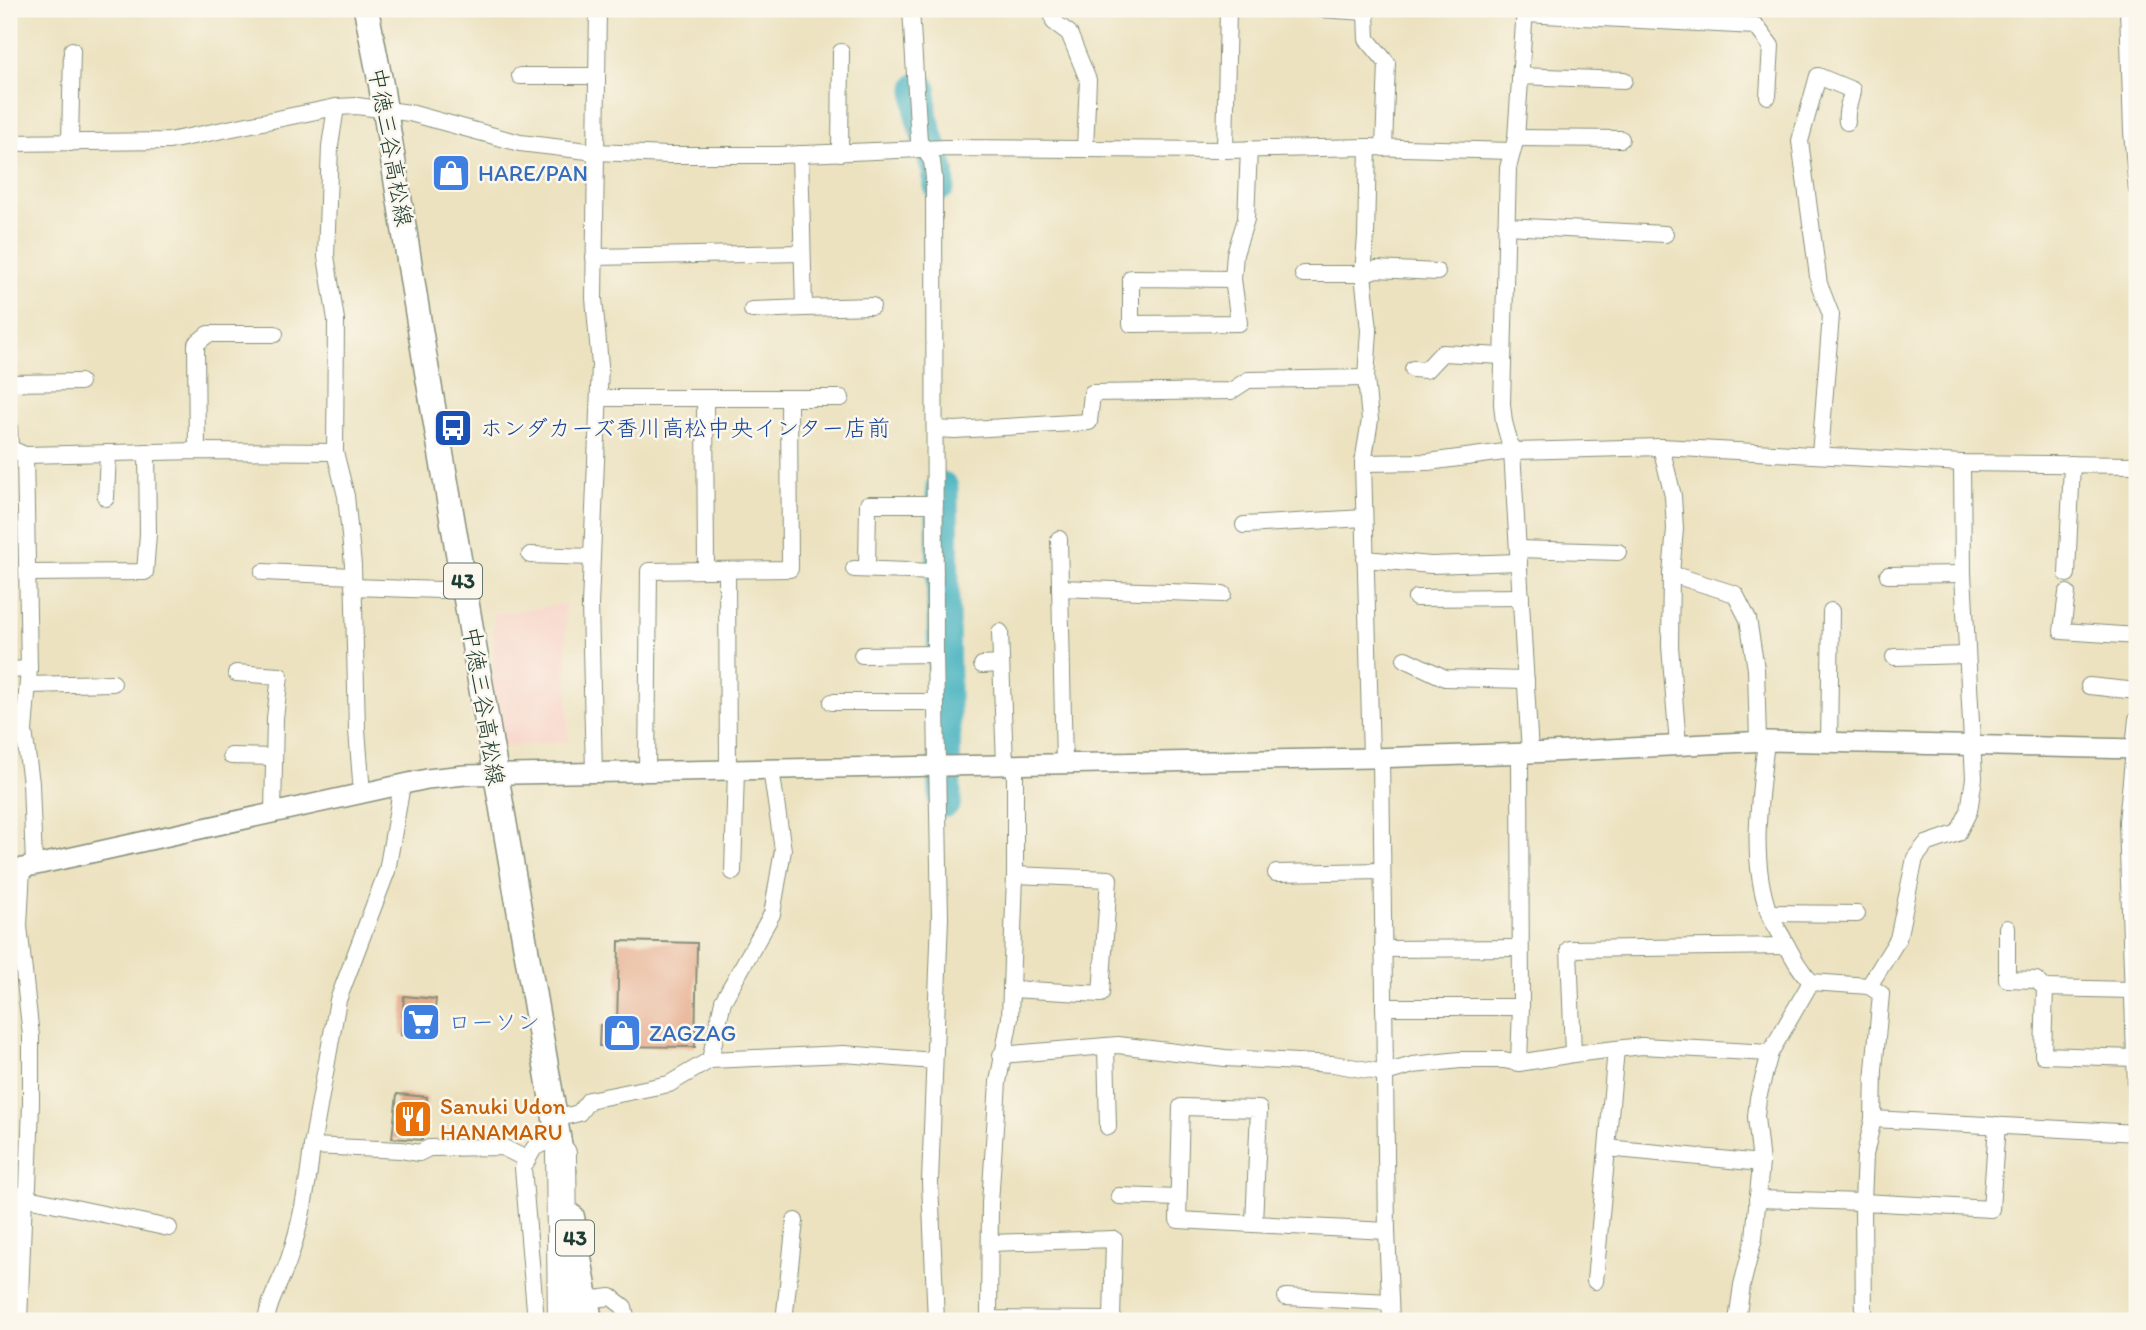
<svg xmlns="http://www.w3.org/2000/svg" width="2146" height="1330" font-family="Itim,'Klee One',sans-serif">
<rect width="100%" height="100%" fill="#fbf7ec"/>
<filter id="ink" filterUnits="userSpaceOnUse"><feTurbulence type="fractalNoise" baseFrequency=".0143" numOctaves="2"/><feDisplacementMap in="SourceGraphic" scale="14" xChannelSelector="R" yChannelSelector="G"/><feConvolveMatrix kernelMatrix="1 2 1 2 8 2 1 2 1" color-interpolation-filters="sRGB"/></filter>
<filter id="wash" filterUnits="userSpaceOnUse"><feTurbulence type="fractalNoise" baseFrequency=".00686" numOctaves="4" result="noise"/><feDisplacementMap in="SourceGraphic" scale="28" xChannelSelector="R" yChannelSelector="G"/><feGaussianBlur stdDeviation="1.57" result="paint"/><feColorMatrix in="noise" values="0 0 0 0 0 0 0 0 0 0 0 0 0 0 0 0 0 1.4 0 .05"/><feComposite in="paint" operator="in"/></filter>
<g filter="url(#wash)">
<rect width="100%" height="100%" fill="#ece2c0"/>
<!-- built -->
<path fill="#f7d1c6" d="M565,604L569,741L491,748L494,614Z"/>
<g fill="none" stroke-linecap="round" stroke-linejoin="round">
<!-- river -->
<g stroke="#43b1bf" stroke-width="33">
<path d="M920,88L921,115L938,171L939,185"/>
<path d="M942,488L945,801"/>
</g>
</g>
<g id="blocks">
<!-- building -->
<g fill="#e4a584">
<path d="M619,941L697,943L695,1047L599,1046L600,1025H617Z"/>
<path d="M404,996L436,999L432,1038L401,1035Z"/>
<path d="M397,1094L427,1097L422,1140L392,1138Z"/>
</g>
</g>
</g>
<g filter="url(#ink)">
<use href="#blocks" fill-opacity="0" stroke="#86907a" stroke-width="2"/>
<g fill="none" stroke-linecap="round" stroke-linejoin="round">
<!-- minor casing -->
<g stroke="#86907a" stroke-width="18">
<g id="minor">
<path d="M911,9L919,141L932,161L934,178L935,654L940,918L930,1182L936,1321"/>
<path d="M1052,9L1054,22L1069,33L1088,80L1085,149"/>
<path d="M1320,9L1366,12L1367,39L1387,63L1384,148"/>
<path d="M1525,9L1516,138L1508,168L1502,404L1504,422L1512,451L1530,753"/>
<path d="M2128,9L2132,131L2137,190"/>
<path d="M1525,14L1756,26L1771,46L1768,96"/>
<path d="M520,76H597"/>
<path d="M1520,76L1624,80"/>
<path d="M336,107L330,146L326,256L336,320L335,452L346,496L353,565L357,730L362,793"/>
<path d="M1516,138L1621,139"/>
<path d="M9,143L169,141L336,107L357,106L410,113L520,143L596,152L668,155H780L945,148L1225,150L1368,147L1512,151"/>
<path d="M70,143L72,50"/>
<path d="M1225,150L1228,9"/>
<path d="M840,153L841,52"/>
<path d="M800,154L804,308L872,306"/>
<path d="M1506,226L1665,234"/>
<path d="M594,257L802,253"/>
<path d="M1303,274H1363L1376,269L1437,272"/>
<path d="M1233,279L1131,278V324L1239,323L1233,279L1235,254L1246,219L1249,149"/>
<path d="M752,310L804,308"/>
<path d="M1413,369L1426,370L1442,353L1503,356"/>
<path d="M9,383L80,382"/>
<path d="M599,398H841"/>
<path d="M705,398L706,570L790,569L789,398"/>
<path d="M9,425L10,448"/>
<path d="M935,429L955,430L1089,422L1092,393L1231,391L1248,380L1366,378"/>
<path d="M1661,447L1673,496L1675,529L1671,574L1670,646L1678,745"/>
<path d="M9,448L25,455L197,451L335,452"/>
<path d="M197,451L196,344L208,334H275"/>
<path d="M25,455L29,669L24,731L31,783L34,865"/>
<path d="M1820,455L1831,315L1819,284L1800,141L1818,76L1852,90C1851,102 1845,109 1847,122"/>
<path d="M1363,463L1370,420L1366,378L1369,330L1363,274L1366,236L1368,147"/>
<path d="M106,498L108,453"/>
<path d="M1244,525L1364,518"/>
<path d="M1059,539L1064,763"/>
<path d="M1518,549L1618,552"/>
<path d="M530,555L592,557"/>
<path d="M1365,559L1431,565L1519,562"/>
<path d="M854,569L935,572"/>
<path d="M867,569L868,504H935"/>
<path d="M727,570L728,771"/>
<path d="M263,572L353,576"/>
<path d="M28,573L145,572L148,534L147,452"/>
<path d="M1671,574L1735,594L1748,619L1756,669L1758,741"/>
<path d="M2067,574L2072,464"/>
<path d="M1888,575L1963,574"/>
<path d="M353,587L440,590L464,586"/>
<path d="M1060,588L1223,594"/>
<path d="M2067,593L2062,631L2137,636"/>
<path d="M1416,598L1521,597"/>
<path d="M1000,632L1005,764"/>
<path d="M862,655L935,654"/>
<path d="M1894,657L1967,655"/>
<path d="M1405,659L1445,678L1526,680"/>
<path d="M982,665L1001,664"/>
<path d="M9,670L29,669"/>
<path d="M236,673L280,676L275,718L273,813"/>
<path d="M28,685L113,683"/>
<path d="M2089,686L2137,691"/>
<path d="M832,702H936"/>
<path d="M2137,719L2127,822L2137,1115"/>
<path d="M1766,741C1760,797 1749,858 1769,913C1773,923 1780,932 1785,942C1793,957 1799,969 1811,982L1869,986L1881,994L1874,1070L1873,1119L1865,1155L1863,1202L1864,1321"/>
<path d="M1829,742L1831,611"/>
<path d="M231,756L273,757"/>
<path d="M1381,757L1387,1231L1391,1321"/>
<path d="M1371,758L1363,463L1428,462L1512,451L1661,447L1962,463L2137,465"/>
<path d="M594,773L590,605L600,365L594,298L598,9"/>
<path d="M647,773L649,571L706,570"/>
<path d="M733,872L736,770"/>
<path d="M1276,873L1382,871"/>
<path d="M1769,913L1857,914"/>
<path d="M2007,928V979L2036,980L2045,988"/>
<path d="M1383,949L1520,948"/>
<path d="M1869,986L1898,939L1915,858L1926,844L1958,833L1969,811L1974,778L1963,574L1962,463"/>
<path d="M1011,989L1101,994L1109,879L1015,875"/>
<path d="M2132,990L2045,988L2043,1055L2135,1058"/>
<path d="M1384,1007H1521"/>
<path d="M1106,1046L1108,1127"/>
<path d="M1573,1054L1569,949L1787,946"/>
<path d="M1001,1055L1118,1045L1225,1058L1333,1064L1385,1073L1413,1065L1460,1060H1504L1519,1063L1573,1054L1642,1046L1770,1053L1811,982"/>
<path d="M710,1060L844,1054L934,1061"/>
<path d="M1519,1063L1521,1007L1520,753"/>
<path d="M555,1119L579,1113L589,1100L669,1084L710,1060L723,1001L772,914L783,850L771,769"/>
<path d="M1873,1119L2137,1133"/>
<path d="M312,1146L338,1000L387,871L402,785"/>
<path d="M1607,1148L1761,1163"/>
<path d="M9,1194L169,1228"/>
<path d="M1119,1196L1178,1198"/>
<path d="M1757,1199L1863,1202L1991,1209L1997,1125"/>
<path d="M1254,1224L1259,1109L1181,1107L1178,1220L1387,1231"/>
<path d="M990,1243L1114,1239L1112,1320L989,1319L990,1203L998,1082L1010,1018L1015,875V764"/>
<path d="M1595,1281L1616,1049"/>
<path d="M1286,1297L1390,1302"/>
<path d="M586,1300L611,1297L624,1307L627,1321"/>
<path d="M19,1321L24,1197L28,1187L31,1104V1036L19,926L22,868"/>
<path d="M266,1321C269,1299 282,1280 289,1259C302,1221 308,1185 312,1146L401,1150L419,1153L429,1148L502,1147L526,1159"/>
<path d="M536,1321L523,1168L534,1148L558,1136"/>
<path d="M784,1321L795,1221"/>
<path d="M1737,1321L1742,1285L1754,1238L1761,1163L1756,1117L1758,1098L1770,1053"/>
</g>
</g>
<!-- tertiary casing -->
<g stroke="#86907a" stroke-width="22">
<path id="tertiary" d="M9,871L427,779L465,775L1371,758L1530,753L1766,741L2137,749"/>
</g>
<!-- primary casing -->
<g stroke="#86907a" stroke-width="27">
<g id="primary">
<path d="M366,9L381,85L425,360L564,1171"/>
<path d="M572,1217L590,1321"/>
</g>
</g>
<!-- motorway casing -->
<g stroke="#86907a" stroke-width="32">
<path id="motorway" d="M561,1154L563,1321"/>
</g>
<!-- minor -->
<use href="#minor" stroke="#fff" stroke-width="16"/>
<!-- tertiary -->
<use href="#tertiary" stroke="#fff" stroke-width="19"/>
<!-- primary -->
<use href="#primary" stroke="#fff" stroke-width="24"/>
<!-- motorway -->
<use href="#motorway" stroke="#fff" stroke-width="30"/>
</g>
</g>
<!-- icons -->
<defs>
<g id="shop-square" transform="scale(2.0125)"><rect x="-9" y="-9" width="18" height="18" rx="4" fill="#3f7fe0" stroke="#fbf7ec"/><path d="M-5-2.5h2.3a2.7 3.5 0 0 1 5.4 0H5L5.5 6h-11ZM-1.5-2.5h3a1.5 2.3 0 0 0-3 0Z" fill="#fff"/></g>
<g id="bus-square" transform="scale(2.0125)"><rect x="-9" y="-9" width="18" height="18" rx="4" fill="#1a4fb4" stroke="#fbf7ec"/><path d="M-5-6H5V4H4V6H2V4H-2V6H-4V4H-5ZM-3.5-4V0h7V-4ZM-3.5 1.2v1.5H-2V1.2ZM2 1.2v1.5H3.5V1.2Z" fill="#fff"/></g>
<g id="supermarket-square" transform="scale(2.0125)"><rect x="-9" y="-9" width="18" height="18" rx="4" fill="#3f7fe0" stroke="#fbf7ec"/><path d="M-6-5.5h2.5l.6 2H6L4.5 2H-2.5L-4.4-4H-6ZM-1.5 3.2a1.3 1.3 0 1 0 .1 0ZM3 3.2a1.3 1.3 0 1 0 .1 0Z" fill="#fff"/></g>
<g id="restaurant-square" transform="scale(2.0125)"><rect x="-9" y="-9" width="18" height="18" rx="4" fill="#e8710a" stroke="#fbf7ec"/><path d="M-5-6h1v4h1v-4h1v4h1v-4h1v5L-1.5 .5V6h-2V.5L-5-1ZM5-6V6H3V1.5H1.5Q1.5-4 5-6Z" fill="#fff"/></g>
</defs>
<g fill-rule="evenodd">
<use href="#shop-square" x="451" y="173"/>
<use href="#bus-square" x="453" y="428"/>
<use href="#supermarket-square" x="421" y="1022"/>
<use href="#shop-square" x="622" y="1033"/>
<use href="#restaurant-square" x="413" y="1119"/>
</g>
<g text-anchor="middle" stroke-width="5" stroke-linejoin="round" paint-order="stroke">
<!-- shield labels -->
<g fill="#fbf7ec" stroke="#61756b" stroke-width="2">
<rect x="444" y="563.5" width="38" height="35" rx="5"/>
<rect x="556" y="1220.5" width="38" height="35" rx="5"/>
</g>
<g font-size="21" font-weight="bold" fill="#1f3d34">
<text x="463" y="588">43</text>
<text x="575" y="1245">43</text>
</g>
<!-- street labels -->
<g font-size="23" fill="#1f3d34" stroke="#fbf7ec">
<text transform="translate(391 147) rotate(80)" y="8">中徳三谷高松線</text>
<text transform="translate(484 706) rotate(81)" y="8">中徳三谷高松線</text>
</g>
<!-- shop labels -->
<g font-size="23" fill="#366cbe" stroke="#fbf7ec" text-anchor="start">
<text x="478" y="181">HARE/PAN</text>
<text x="448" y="1030">ローソン</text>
<text x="649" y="1041">ZAGZAG</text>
</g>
<!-- transit labels -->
<g font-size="23" fill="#164399" stroke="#fbf7ec" text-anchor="start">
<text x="480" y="436">ホンダカーズ香川高松中央インター店前</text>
</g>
<!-- food labels -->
<g font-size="23" fill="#c56008" stroke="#fbf7ec" text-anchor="start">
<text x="440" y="1114">Sanuki Udon<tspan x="440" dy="26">HANAMARU</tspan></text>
</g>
</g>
<!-- margin -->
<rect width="2146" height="1330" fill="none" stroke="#fbf7ec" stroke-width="35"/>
</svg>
